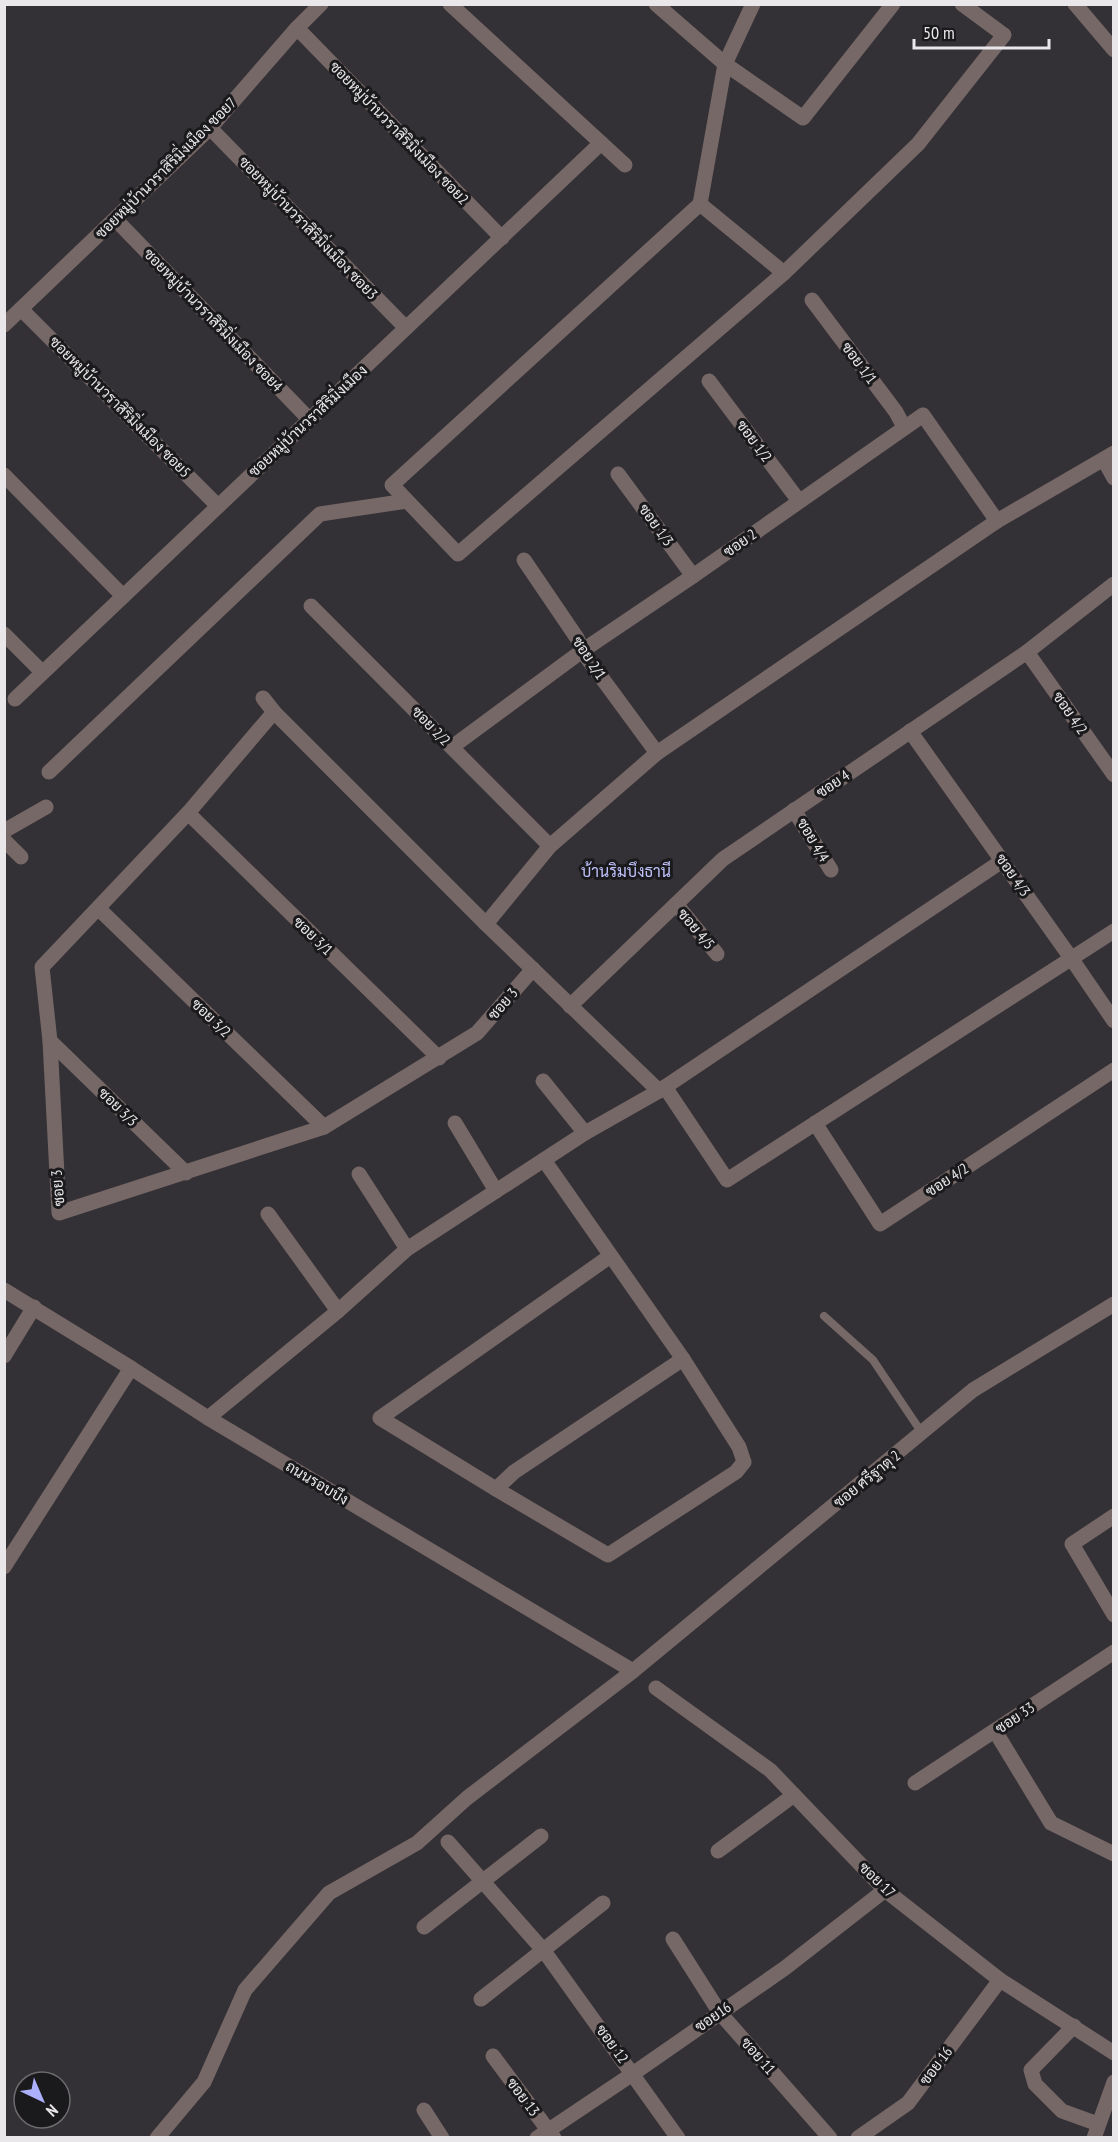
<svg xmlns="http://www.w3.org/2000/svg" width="1118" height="2142" font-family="'PT Sans Narrow',Sarabun,sans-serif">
<rect width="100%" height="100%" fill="#333036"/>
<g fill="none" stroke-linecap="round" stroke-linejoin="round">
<!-- lane -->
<path stroke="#766866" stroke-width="8" d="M824,1316L873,1360L922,1433"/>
<!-- street -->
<g stroke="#766866" stroke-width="15">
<path d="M450,4L625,165"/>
<path d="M656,4L725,64L803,118L893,4"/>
<path d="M753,4L725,64L700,204L392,485L458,554L784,273L918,144L1004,35L962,4"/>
<path d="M1075,4L1114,50"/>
<path d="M297,28L502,238"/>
<path d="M210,128L406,328"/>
<path d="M700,204L784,273"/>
<path d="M116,220L309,419"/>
<path d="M812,300L896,412L904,427"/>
<path d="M21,309L218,506"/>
<path d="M4,325L210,128L297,28L321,4"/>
<path d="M709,381L799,501"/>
<path d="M1104,460L1114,478"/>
<path d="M618,474L693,576"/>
<path d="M4,475L123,596"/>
<path d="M524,560L577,638L582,651L657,753"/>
<path d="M311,606L550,846"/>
<path d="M4,634L42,672"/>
<path d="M1027,652L1114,775"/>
<path d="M263,698L274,712L486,924L659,1091"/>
<path d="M15,699L601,143"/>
<path d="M274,712L188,813L42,967L50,1041L59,1213L324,1127L477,1033L533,969"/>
<path d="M910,731L1071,958L1114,1021"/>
<path d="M452,747L582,651L693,576L923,415L997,521"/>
<path d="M49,772L320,514L407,501"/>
<path d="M794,810L831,870"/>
<path d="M188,813L439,1058"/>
<path d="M4,831L46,807"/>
<path d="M4,840L21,857"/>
<path d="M676,904L717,954"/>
<path d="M99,909L324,1127"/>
<path d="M486,924L550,846L657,753L997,521L1114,453"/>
<path d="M570,1006L723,859L1027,652L1114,584"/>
<path d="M50,1041L186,1173"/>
<path d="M543,1081L585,1133"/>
<path d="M665,1087L727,1180L1114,931"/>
<path d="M455,1123L496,1191"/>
<path d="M815,1123L880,1224L1114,1070"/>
<path d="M544,1160L683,1359L739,1447L744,1462L736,1472L608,1555L496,1489L380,1418L609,1257"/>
<path d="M359,1174L407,1249"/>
<path d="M268,1214L338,1311"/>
<path d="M4,1290L131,1368L208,1418L633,1671"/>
<path d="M4,1356L34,1307"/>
<path d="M208,1418L338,1311L407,1249L585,1133L659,1091L1002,861"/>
<path d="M496,1489L514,1472L683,1359"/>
<path d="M1114,1516L1072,1544L1114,1615"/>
<path d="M4,1567L131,1368"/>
<path d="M656,1688L770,1770L885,1890L1000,1980L1114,2053"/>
<path d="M995,1731L1051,1823L1114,1854"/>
<path d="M915,1783L1114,1652"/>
<path d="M448,1842L544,1951L678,2138"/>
<path d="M718,1851L794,1795"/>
<path d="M424,1927L541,1836"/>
<path d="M673,1939L720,2013L830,2138"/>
<path d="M481,1999L603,1903"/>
<path d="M1074,2026L1031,2070L1035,2084L1062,2111L1098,2124"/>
<path d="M493,2056L554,2138"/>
<path d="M424,2110L442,2138"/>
<path d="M157,2138L204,2082L245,1990L329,1893L417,1843L467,1798L633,1671L973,1390L1114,1304"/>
<path d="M537,2138L634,2073L785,1968L885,1890"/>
<path d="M858,2138L908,2103L1000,1980"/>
<path d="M1094,2138L1114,2082"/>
</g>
</g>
<g text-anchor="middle" stroke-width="6" stroke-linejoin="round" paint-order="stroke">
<!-- street labels -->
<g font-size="15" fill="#e9e7ea" stroke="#1a191b">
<text transform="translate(399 133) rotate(46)" y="5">ซอยหมู่บ้านวราสิริมิ่งเมือง ซอย2</text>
<text transform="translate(166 168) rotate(-45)" y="5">ซอยหมู่บ้านวราสิริมิ่งเมือง ซอย7</text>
<text transform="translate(308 228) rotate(46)" y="5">ซอยหมู่บ้านวราสิริมิ่งเมือง ซอย3</text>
<text transform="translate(213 320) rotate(46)" y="5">ซอยหมู่บ้านวราสิริมิ่งเมือง ซอย4</text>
<text transform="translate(859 363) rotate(53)" y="5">ซอย 1/1</text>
<text transform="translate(120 407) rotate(45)" y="5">ซอยหมู่บ้านวราสิริมิ่งเมือง ซอย5</text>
<text transform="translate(308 421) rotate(-43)" y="5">ซอยหมู่บ้านวราสิริมิ่งเมือง</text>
<text transform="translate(754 441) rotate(53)" y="5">ซอย 1/2</text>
<text transform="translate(656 525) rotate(54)" y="5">ซอย 1/3</text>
<text transform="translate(740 543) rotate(-35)" y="5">ซอย 2</text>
<text transform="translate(589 658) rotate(57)" y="5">ซอย 2/1</text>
<text transform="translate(1070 713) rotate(55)" y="5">ซอย 4/2</text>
<text transform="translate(431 726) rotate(46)" y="5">ซอย 2/2</text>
<text transform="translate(833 784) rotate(-34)" y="5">ซอย 4</text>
<text transform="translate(813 840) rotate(59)" y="5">ซอย 4/4</text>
<text transform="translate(1013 875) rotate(55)" y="5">ซอย 4/3</text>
<text transform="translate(696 929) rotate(50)" y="5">ซอย 4/5</text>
<text transform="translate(313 936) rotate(44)" y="5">ซอย 3/1</text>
<text transform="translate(503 1004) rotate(-49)" y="5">ซอย 3</text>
<text transform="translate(211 1018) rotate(44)" y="5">ซอย 3/2</text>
<text transform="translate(118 1107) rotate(44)" y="5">ซอย 3/3</text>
<text transform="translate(947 1180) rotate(-33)" y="5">ซอย 4/2</text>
<text transform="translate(58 1188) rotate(-95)" y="5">ซอย 3</text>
<text transform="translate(867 1479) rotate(-39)" y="5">ซอย ศรีฐาตุ 2</text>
<text transform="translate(317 1483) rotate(31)" y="5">ถนนรอบบึง</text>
<text transform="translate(1015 1718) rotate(-34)" y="5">ซอย 33</text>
<text transform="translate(877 1880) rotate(44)" y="5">ซอย 17</text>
<text transform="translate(713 2017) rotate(-35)" y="5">ซอย16</text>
<text transform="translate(612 2044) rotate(54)" y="5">ซอย 12</text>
<text transform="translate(758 2056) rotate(49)" y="5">ซอย 11</text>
<text transform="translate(936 2066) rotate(-53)" y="5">ซอย 16</text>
<text transform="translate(523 2097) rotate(53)" y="5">ซอย 13</text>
</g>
<!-- neighbourhood labels -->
<g font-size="16" fill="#bec1fa" stroke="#1a191b">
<text x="626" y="877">บ้านริมบึงธานี</text>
</g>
</g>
<!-- border -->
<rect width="1118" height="2142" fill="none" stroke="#e9e7ea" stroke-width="12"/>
<!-- north arrow -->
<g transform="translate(42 2100) rotate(136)"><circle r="28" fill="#1a191b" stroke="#6d6b6e" stroke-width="1.5"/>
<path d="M0-4.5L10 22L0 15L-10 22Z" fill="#acaffb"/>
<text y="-9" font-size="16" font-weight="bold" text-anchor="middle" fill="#e9e7ea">N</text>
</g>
<!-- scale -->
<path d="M914 39v9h135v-9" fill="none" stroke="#e9e7ea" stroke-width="3"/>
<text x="923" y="39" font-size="18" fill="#e9e7ea" stroke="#1a191b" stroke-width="4.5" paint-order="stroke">50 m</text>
</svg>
